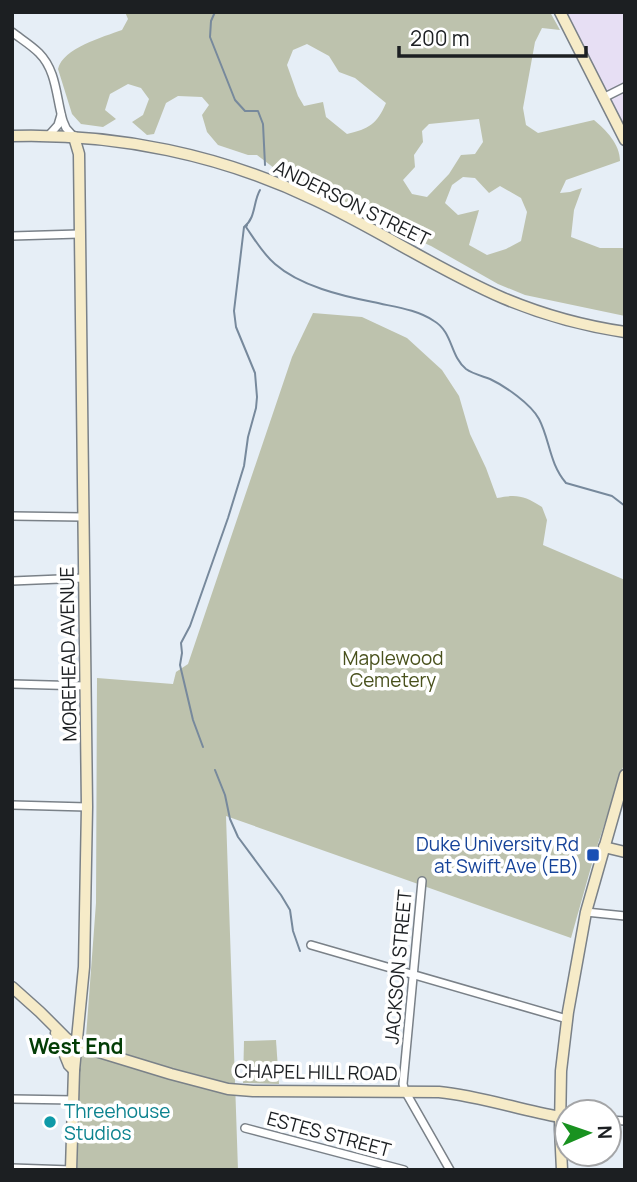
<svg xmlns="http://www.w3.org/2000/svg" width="637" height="1182" font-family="Manrope,sans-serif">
<rect width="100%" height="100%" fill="#e6eef6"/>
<!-- education -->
<path fill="#e7dff4" d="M566,12H625V126Z"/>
<!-- green -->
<g fill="#bdc2ad" fill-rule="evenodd">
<path d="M125,12H550L560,30L542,28L535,42L523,108L526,125L538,133L594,120C606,130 620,144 620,161L566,180L560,193L570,192L582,188L574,210L571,237L600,248H625V316L525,295L498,284L431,246L400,232L365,211L274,168L257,155H248L218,145L207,132L202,115L209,105L202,97L178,96L166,103L154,134L147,135L132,122L143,115L149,99L141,88L128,84L110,94L105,110L116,119L103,127L81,124L72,114L58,69C63,48 103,37 122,30L128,19ZM307,44L329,56L339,72L355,78L386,103C377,124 369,129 347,134L326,117L323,102L304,106L298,96L287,65L293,50ZM479,119L483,142L475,154L461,155L449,174L427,197L412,194L403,180L415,167L414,155L423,142L422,131L429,124ZM463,177L475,178L489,193L500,186L521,198L527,212L521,241L506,249L487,255L469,245L479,210L458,215L445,203L452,185Z"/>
<path d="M313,313L362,317L407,338L442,370L459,396L470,434L486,468L497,498C518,494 524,496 542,507L547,520L543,545L625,580V761L595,853L571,938L226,816L238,1170H76L79,1066L86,1037L96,903L97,678L173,684L176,672L188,664L292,357Z"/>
<path d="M276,1040L279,1084L243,1083L244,1041Z"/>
</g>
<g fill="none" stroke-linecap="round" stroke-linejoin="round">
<!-- stream -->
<g stroke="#77899c" stroke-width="2">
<path d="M215,12L211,21L210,37L235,100L245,111H258L263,124L265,165"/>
<path d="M247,225L246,227C255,240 263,254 275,264C300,286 342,296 373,302C394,307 416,309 434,321C453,332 450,356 466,369C473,374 482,376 490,379C505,386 531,404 539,419C550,440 549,463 566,483L612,496L625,506"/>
<path d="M203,747L193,720L180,665L182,653L181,643L190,626L228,518L244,466L248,437L256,408L257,397L255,373L236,327L234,311L244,227C256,218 253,202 260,190"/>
<path d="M215,770L225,795L230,819L238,837L281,895L290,910L293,931L300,951"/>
</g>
<!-- street casing -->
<g stroke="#7a8188" stroke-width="10">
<g id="street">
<path d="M12,32C21,39 31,45 39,53C57,71 56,98 63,121L66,128L74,137"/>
<path d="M603,98L625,87"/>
<path d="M49,135L58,125L61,115"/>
<path d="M12,236L79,234"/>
<path d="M12,516L83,517"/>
<path d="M12,581L84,578"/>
<path d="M12,684L86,686"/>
<path d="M12,805L87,807"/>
<path d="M422,881L403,1084L405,1091L450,1170"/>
<path d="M586,912L625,916"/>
<path d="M311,945L567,1019"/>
<path d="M12,1099L74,1100"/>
<path d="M609,1120L625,1121"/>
<path d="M245,1128L404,1170"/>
<path d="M12,1168L71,1170"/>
</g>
</g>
<!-- secondary casing -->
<g stroke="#7a8188" stroke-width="13">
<g id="secondary">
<path d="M560,12L625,140"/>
<path d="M12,136C116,133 222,155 315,200C379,230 438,270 503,298C541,314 584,326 625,332"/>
<path d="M604,847L625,852"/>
<path d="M12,987L40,1012L66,1038L76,1045L171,1074L228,1089L253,1091L439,1092C480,1096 520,1110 560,1117"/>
<path d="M56,1033L69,1065L74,1070"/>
<path d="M71,1170L74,1070L84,967L87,807L79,154L74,137"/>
<path d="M562,1170L560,1129L561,1071L568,1012L586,912L625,775"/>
</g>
</g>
<!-- street -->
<use href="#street" stroke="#fff" stroke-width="7"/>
<!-- secondary -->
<use href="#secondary" stroke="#f6ebc8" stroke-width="10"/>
</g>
<!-- markers -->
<rect fill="#1a4fb4" stroke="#fff" stroke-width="2.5" x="586" y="848" width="14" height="14" rx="3.5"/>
<circle fill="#0f9aa8" stroke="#fff" stroke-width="2.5" cx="50" cy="1122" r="7"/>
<g text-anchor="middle" stroke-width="7" stroke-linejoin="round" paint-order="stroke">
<!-- street labels -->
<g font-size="19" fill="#1c1f22" stroke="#fff">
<text transform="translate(352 203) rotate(26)" y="7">ANDERSON STREET</text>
<text transform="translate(68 654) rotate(-91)" y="7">MOREHEAD AVENUE</text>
<text transform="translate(398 967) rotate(-85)" y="7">JACKSON STREET</text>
<text transform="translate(316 1072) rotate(1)" y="7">CHAPEL HILL ROAD</text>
<text transform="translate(329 1134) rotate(15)" y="7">ESTES STREET</text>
</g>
<!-- park labels -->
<g font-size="19" fill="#49511d" stroke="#fff">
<text x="393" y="665">Maplewood<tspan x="393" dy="22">Cemetery</tspan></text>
</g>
<!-- transit labels -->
<g font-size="19" fill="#164399" stroke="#fff" text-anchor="end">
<text x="579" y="851">Duke University Rd<tspan x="579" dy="22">at Swift Ave (EB)</tspan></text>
</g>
<!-- culture labels -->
<g font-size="19" fill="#0d838f" stroke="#fff" text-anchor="start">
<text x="64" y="1118">Threehouse<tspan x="64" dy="22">Studios</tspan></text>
</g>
<!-- neighbourhood labels -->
<g font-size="21" font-weight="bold" fill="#033d06" stroke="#fff">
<text x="76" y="1054">West End</text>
</g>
</g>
<!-- border -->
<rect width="637" height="1182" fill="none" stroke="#1c1f22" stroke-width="28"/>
<!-- north arrow -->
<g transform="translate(588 1133) rotate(88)"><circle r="33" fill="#ffffff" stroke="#a4a5a7" stroke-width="2"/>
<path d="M0-5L12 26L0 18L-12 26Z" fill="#199220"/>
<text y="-10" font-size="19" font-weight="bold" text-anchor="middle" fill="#1c1f22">N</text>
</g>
<!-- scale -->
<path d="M399 46v10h187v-10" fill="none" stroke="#1c1f22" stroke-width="3.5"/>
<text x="410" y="46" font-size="21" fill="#1c1f22" stroke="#ffffff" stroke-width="5" paint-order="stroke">200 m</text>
</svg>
